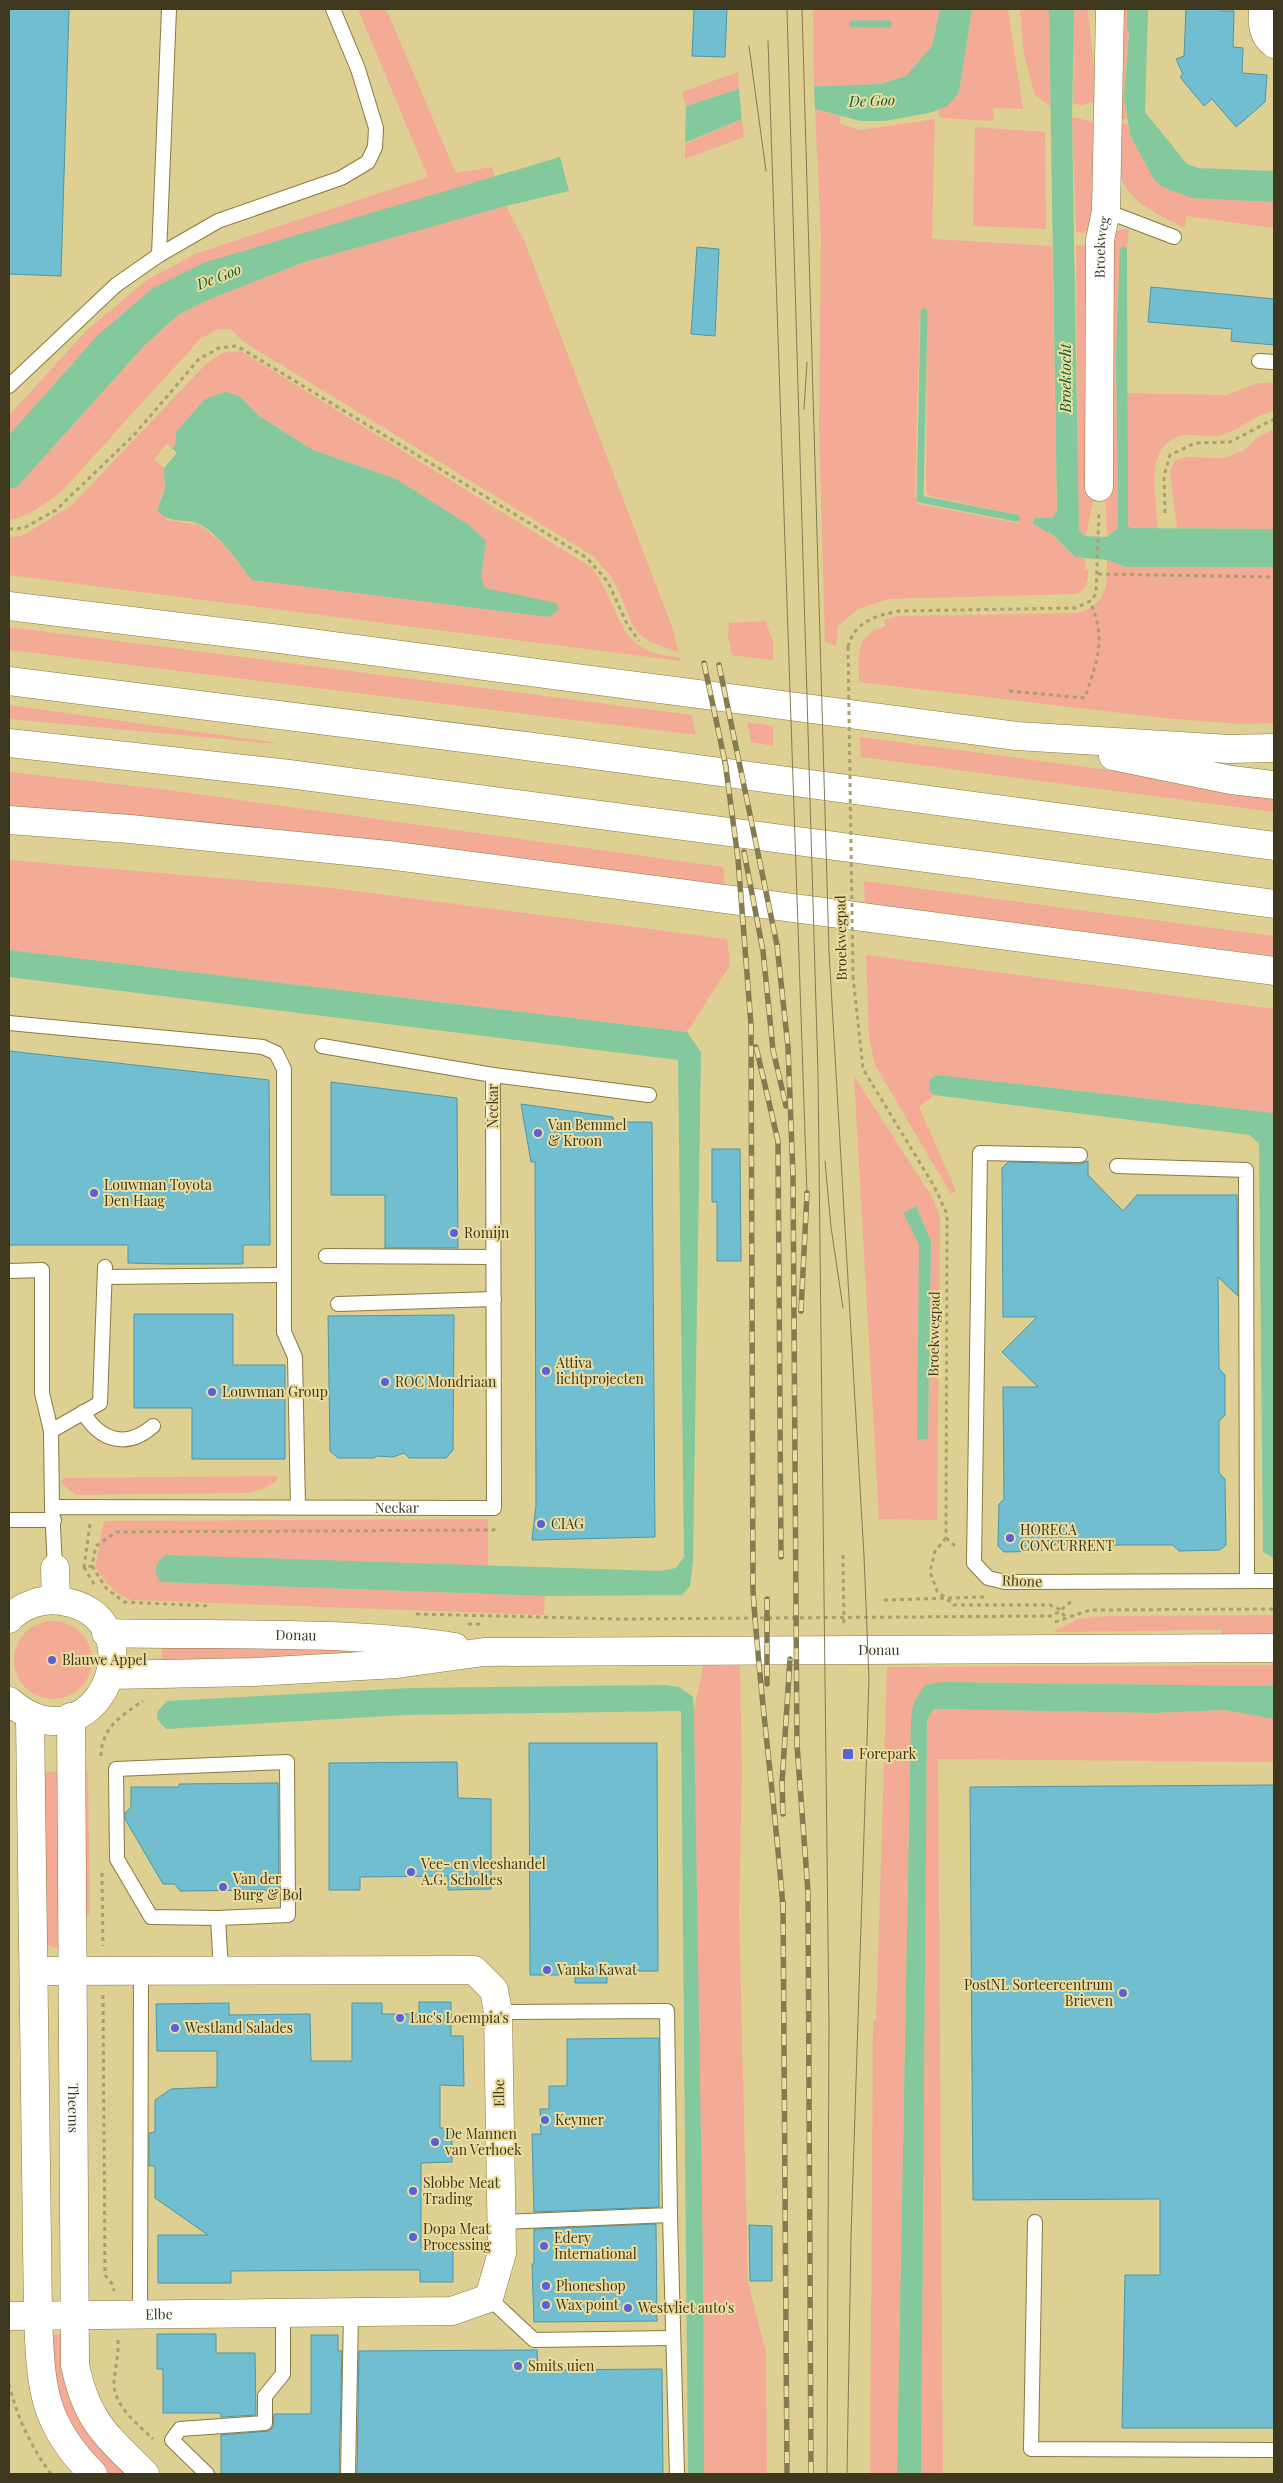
<svg xmlns="http://www.w3.org/2000/svg" width="1283" height="2483" font-family="'Playfair Display',serif">
<rect width="100%" height="100%" fill="#decf92"/>
<!-- green -->
<g fill="#f4ab96" fill-rule="evenodd">
<path d="M358,9H386L456,173L492,167L495,177L462,186L97,336L9,435V415L88,329L147,280L195,254L428,177Z"/>
<path d="M813,9H940L932,46L906,76L880,84L814,86Z"/>
<path d="M972,9H1008L1023,109L993,108L994,121L940,118L938,110L948,105L959,92Z"/>
<path d="M1020,9H1049L1050,106L1035,95L1024,55Z"/>
<path d="M1074,9H1088L1096,91L1100,99L1083,105L1073,104Z"/>
<path d="M1117,9H1127V29L1129,33L1124,97L1127,119H1113Z"/>
<path d="M738,72L739,89L686,106L682,92Z"/>
<path d="M815,109L840,116V124L861,130L935,119L932,239L1052,246L1057,511L1046,529L1075,557L1086,559L1084,570H1088C1088,582 1087,588 1077,594L889,599L858,609L838,626L836,646L825,642L819,429L821,237ZM923,308L927,311L926,492L930,496L1019,515L1018,523L918,504L915,495L920,310Z"/>
<path d="M1072,117L1090,121L1101,134L1096,225L1084,233L1076,232Z"/>
<path d="M742,119L744,137L685,159V144Z"/>
<path d="M1117,124H1128L1130,135L1191,198L1274,202V228L1186,216L1185,228C1159,216 1122,199 1118,167C1116,153 1117,138 1117,124Z"/>
<path d="M975,127L1045,132L1046,229L973,226Z"/>
<path d="M506,206L524,240L674,632L678,652C621,635 637,623 613,580C608,571 599,564 593,556L244,342L230,329H218L200,339L61,492C45,503 28,518 9,520V488H16L144,346L178,315L210,299L302,263Z"/>
<path d="M1122,229H1129L1127,248L1123,246L1116,352L1118,528L1107,537L1104,453L1112,233Z"/>
<path d="M1076,245L1096,246L1094,496L1086,536L1079,531L1078,508Z"/>
<path d="M241,351L591,567C623,608 614,654 679,657L680,661L9,575V537L22,536L72,505L206,364L222,353ZM240,396L259,416L313,450L396,479L486,541L481,577L485,588L510,594L548,617L252,580L227,547L200,525L167,520L159,501L165,488L164,468L154,459L167,444L172,448L175,444L176,432Z"/>
<path d="M1258,383H1274V411C1255,415 1241,429 1222,435C1209,439 1193,432 1180,436C1143,448 1156,498 1158,528H1130L1128,525L1126,393L1227,395Z"/>
<path d="M1274,430V529L1177,528L1170,472L1175,460L1187,457L1224,458L1244,450L1259,436Z"/>
<path d="M1107,560L1126,567H1274V723L1241,724L1163,718L859,682C859,653 854,636 886,626L884,620L897,616L1078,613C1108,604 1107,586 1107,560Z"/>
<path d="M765,621L773,641V660L732,655L728,636L729,623Z"/>
<path d="M9,627L692,715L696,735L9,650Z"/>
<path d="M9,705L271,742L277,744L9,719Z"/>
<path d="M747,722L773,726V746L751,742Z"/>
<path d="M860,737L1274,792V812L861,757Z"/>
<path d="M9,772L161,789L723,867L725,885L328,835L137,816L9,807Z"/>
<path d="M9,860L323,887L727,939L730,965L687,1032L9,950Z"/>
<path d="M864,881L1274,936V956L865,903Z"/>
<path d="M866,955L1274,1009V1113L938,1075L929,1090L934,1095L919,1107L956,1191L951,1194L875,1065L869,1038Z"/>
<path d="M854,1076L932,1197L940,1217L937,1520L879,1519ZM916,1206L931,1241L928,1439L918,1440L919,1244Z"/>
<path d="M279,1476C273,1488 257,1491 245,1493L76,1495L62,1484L63,1478Z"/>
<path d="M488,1519V1566L403,1564L160,1582L545,1596L544,1615L132,1600C114,1595 106,1582 95,1567L104,1521Z"/>
<path d="M1274,1615V1633L1222,1634V1630L1053,1632L1078,1619L1104,1616Z"/>
<circle cx="53" cy="1660" r="39"/>
<path d="M162,1640L369,1647V1656L162,1665Z"/>
<path d="M1274,1665V1686L942,1682L911,1717L897,2474H870L873,2021H876L887,1667Z"/>
<path d="M703,1666H740L742,1769L739,1912L748,2282L766,2352L767,2474H704L694,1710Z"/>
<path d="M934,1709L1153,1713L1225,1710L1274,1719V1762L938,1759L943,2474H921L927,1720Z"/>
<path d="M65,1771L60,1946L54,1948L47,1944L44,1936L41,1772Z"/>
<path d="M80,1772H88L90,1915H82Z"/>
<path d="M56,2334H63L135,2474H104L62,2422L49,2345Z"/>
</g>
<!-- water -->
<g fill="#83c99d">
<path d="M940,9H972L959,92L948,106L929,113L884,121H861L815,109L742,119L569,191L506,206L302,263L210,299L178,315L144,346L16,488H9V435L97,336L153,288L203,263L560,157L686,106L739,89L880,84L906,76L932,46Z"/>
<path d="M1049,9H1074L1072,117L1079,531L1086,536L1107,537L1118,528L1116,352L1120,248L1123,246L1127,248L1128,526L1131,528L1274,529V567H1126L1107,560L1075,557L1053,535L1033,524L1034,518H1052L1057,511Z"/>
<path d="M1127,9H1148L1145,112L1187,164L1198,168L1274,171V202L1191,198L1163,187L1155,181L1130,135L1124,97L1129,33L1127,29Z"/>
<path d="M226,392L240,396L259,416L313,450L396,479L469,525L486,541L481,577L485,588L556,603L559,610L548,617L252,580C237,561 223,538 201,525C186,517 174,526 157,511L165,488L164,468L177,453L172,448L175,444L176,432L205,399Z"/>
<path d="M9,950L687,1032L701,1052L693,1561L690,1586L682,1595L545,1596L160,1582C153,1571 155,1562 166,1555L660,1571L676,1568L684,1557L678,1060L9,977Z"/>
<path d="M938,1075L1274,1113V1558L1263,1552L1259,1144L1250,1135L934,1095L929,1090L930,1079Z"/>
<path d="M916,1206L931,1241L928,1439L917,1440L919,1245L903,1213Z"/>
<path d="M942,1682L1274,1686V1719L1225,1710L1153,1713L934,1709L927,1720L921,2474H897L911,1717L914,1702L925,1685Z"/>
<path d="M666,1685L679,1687L693,1697L694,1710L703,2265L704,2474H688L681,1711L406,1715L166,1729L157,1719L158,1711L167,1701L410,1688Z"/>
</g>
<!-- pier -->
<g fill="#decf92">
<path d="M814,84L815,112L742,122L739,87Z"/>
<path d="M686,106L685,147L583,188L569,191L560,157L672,109Z"/>
</g>
<g fill="none" stroke-linecap="round" stroke-linejoin="round">
<!-- stream -->
<g stroke="#83c99d" stroke-width="7">
<path d="M853,24H888"/>
<path d="M924,312L920,499L1016,518"/>
</g>
</g>
<!-- building -->
<g fill="#72bed1" stroke="#4a97a9">
<path d="M9,9H69L61,276L9,274Z"/>
<path d="M694,9H727L725,57L692,56Z"/>
<path d="M1186,9H1221V11H1234L1233,47L1243,48L1242,73L1267,75L1265,102L1236,127L1212,99L1204,106L1180,77L1183,74L1176,59L1184,56Z"/>
<path d="M697,247L719,249L715,336L691,334Z"/>
<path d="M1151,287L1274,299V345L1231,341L1232,329L1148,322Z"/>
<path d="M9,1051L269,1080L270,1245H243V1264H168L128,1263V1245H9Z"/>
<path d="M331,1082L457,1098L458,1248H385V1195H331Z"/>
<path d="M521,1104L613,1117V1122H652L655,1537L532,1540L536,1505L535,1162H531Z"/>
<path d="M712,1149H740L741,1261H717V1202H712Z"/>
<path d="M1088,1161V1175L1123,1211L1137,1195H1237L1238,1296L1218,1277L1219,1369L1225,1375V1415L1219,1421V1473L1225,1479L1226,1545L1220,1550L1179,1551L1173,1545H1050L1044,1551L1004,1552L998,1546L999,1504L1004,1499L1003,1387H1038L1002,1352L1037,1317H1003L1002,1168L1008,1162L1080,1164Z"/>
<path d="M134,1314H233V1365H285V1459H192V1408H134Z"/>
<path d="M454,1315L453,1450L446,1458H409L404,1453L393,1457L377,1456L374,1458H338L330,1451L328,1316Z"/>
<path d="M529,1743H657L658,1971H607V1983H575V1975H530Z"/>
<path d="M457,1762L458,1798L491,1799V1889L448,1890V1876L360,1877V1890H329V1763Z"/>
<path d="M278,1783L279,1890L180,1891L175,1884H163L125,1819V1813L131,1807V1787H179V1784Z"/>
<path d="M1274,1785V2428H1122L1125,2275H1160V2199L973,2200L970,1787Z"/>
<path d="M419,2002H451V2036H463L464,2086L440,2085V2128H452V2162L421,2163V2248L453,2247V2282H420V2270H374L231,2271V2283H158V2235H208L155,2198V2166H149V2133L155,2132V2100L171,2089L217,2087V2051H157L156,2004L229,2003V2015L310,2014L311,2061H352V2003H382V2014H419Z"/>
<path d="M659,2038V2207L534,2212L532,2134H541L540,2109H549V2086H567V2039Z"/>
<path d="M656,2224L657,2321L534,2322L532,2264H534V2229Z"/>
<path d="M749,2225L772,2226V2281H750Z"/>
<path d="M157,2334H216V2353H255L256,2415L221,2417V2413H163V2369H157Z"/>
<path d="M311,2335H338V2351H342L339,2474H221V2435L269,2431L273,2427L274,2414H311Z"/>
<path d="M537,2350L538,2370L662,2369L663,2474H357L359,2351Z"/>
</g>
<g fill="none" stroke-linecap="round" stroke-linejoin="round">
<!-- service casing -->
<g stroke="#887a3f" stroke-width="16">
<g id="service">
<path d="M1106,211L1174,237"/>
<path d="M159,255L169,9"/>
<path d="M1259,361L1274,362"/>
<path d="M9,386L116,285L159,255L218,221L341,178L368,162L375,147L376,128L358,69L333,9"/>
<path d="M9,1023L263,1047L276,1053L284,1069V1332L295,1357L298,1507"/>
<path d="M322,1046L493,1075L649,1095"/>
<path d="M1080,1155L980,1153L974,1563L988,1578L1005,1582L1274,1581"/>
<path d="M1117,1166L1246,1170L1247,1581"/>
<path d="M326,1256L493,1257"/>
<path d="M9,1271L42,1270V1393L51,1431"/>
<path d="M105,1277L283,1275"/>
<path d="M338,1304L494,1299"/>
<path d="M83,1412C100,1441 127,1449 153,1426"/>
<path d="M52,1507L51,1431L100,1403L105,1267"/>
<path d="M9,1520H54"/>
<path id="s1" d="M55,1568L52,1507L494,1508L493,1075"/>
<path d="M218,1918L151,1917L117,1859L116,1769L287,1762L288,1915L218,1918L221,1971"/>
<path d="M498,2012L667,2011L670,2215L501,2222"/>
<path d="M670,2215L677,2474"/>
<path d="M1035,2222L1031,2449L1274,2450"/>
<path d="M489,2298L534,2340L673,2338"/>
<path d="M140,2314L141,1971"/>
<path d="M207,2474L172,2440L180,2429L265,2423V2396L283,2374V2313"/>
<path d="M348,2474L351,2312"/>
</g>
</g>
<!-- minor casing -->
<g stroke="#887a3f" stroke-width="29">
<g id="minor">
<path d="M1263,9C1262,23 1262,35 1274,44"/>
<path id="s2" d="M1099,487L1100,240L1106,211L1110,9"/>
<path d="M55,1568L56,1600"/>
<path d="M30,1716L38,2316C41,2385 41,2422 93,2474"/>
<path id="s3" d="M71,1717L75,2365C87,2422 106,2435 145,2474"/>
<path id="s4" d="M9,2316L452,2311L489,2298L502,2253L498,2012L494,1990L474,1970L35,1971"/>
</g>
</g>
<!-- secondary casing -->
<g stroke="#887a3f" stroke-width="29">
<g id="secondary">
<path d="M9,1619C22,1605 42,1598 61,1601C163,1616 96,1776 9,1701"/>
<path id="s5" d="M106,1633C223,1636 340,1630 455,1647"/>
<path id="s6" d="M111,1675L253,1672L397,1664L484,1652L1274,1648"/>
</g>
</g>
<!-- motorway casing -->
<g stroke="#887a3f" stroke-width="29">
<g id="motorway">
<path d="M9,606L280,639L1017,736L1229,749L1274,748"/>
<path d="M9,681L526,746L1274,846"/>
<path d="M9,743L289,774L1274,904"/>
<path d="M1113,756L1231,780L1274,785"/>
<path d="M9,820L130,829L388,855L1274,971"/>
</g>
</g>
<!-- path -->
<g stroke="#ab9f6e" stroke-width="3" stroke-dasharray="4 4" stroke-linecap="butt">
<path d="M1165,513L1164,476L1170,455L1195,443L1230,442L1274,419"/>
<path d="M9,529L24,528L56,510L134,435L199,359L219,348L237,346L587,558L608,582L627,624L639,641"/>
<path d="M1098,574L1274,577"/>
<path d="M848,647C855,621 875,616 899,611L1076,608L1090,601L1096,594L1099,512"/>
<path d="M1009,691L1085,698C1097,659 1107,641 1090,601"/>
<path d="M853,976L863,1069L934,1186L947,1214L946,1538"/>
<path d="M90,1524L84,1567L92,1566L96,1546L116,1532L494,1530V1527"/>
<path d="M946,1538L935,1551L930,1572L937,1591L954,1605H1050L1059,1609L1066,1618"/>
<path d="M946,1538L955,1546"/>
<path d="M843,1555L844,1626"/>
<path d="M92,1566L106,1588L124,1602L210,1606"/>
<path d="M84,1567L95,1586"/>
<path d="M884,1600L984,1597"/>
<path d="M416,1614L619,1619L1053,1616L1072,1601"/>
<path d="M1055,1622L1090,1610L1274,1609"/>
<path d="M468,1624H482"/>
<path d="M101,1756C101,1728 122,1715 143,1701"/>
<path d="M102,1873L103,1946"/>
<path d="M103,1995L105,2275L113,2285L114,2291"/>
<path d="M118,2340C119,2354 115,2368 114,2382C113,2406 138,2424 153,2439"/>
<path d="M9,2384C17,2417 31,2447 51,2474"/>
</g>
<!-- service -->
<use href="#service" stroke="#fff" stroke-width="14"/>
<!-- minor -->
<use href="#minor" stroke="#fff" stroke-width="28"/>
<!-- secondary -->
<use href="#secondary" stroke="#fff" stroke-width="28"/>
<!-- motorway -->
<use href="#motorway" stroke="#fff" stroke-width="28"/>
<!-- tram -->
<g stroke="#857b52" stroke-width="1">
<path d="M787,9L818,1074L829,2024L827,2474"/>
<path d="M802,9L829,952L864,1556L869,1679L851,2237L847,2474"/>
<path d="M768,41L807,1193"/>
<path d="M749,46L766,171"/>
<path d="M804,409L807,362"/>
<path d="M825,1161L831,1227L843,1308"/>
</g>
<!-- rail casing -->
<g stroke="#857b52" stroke-width="5.5">
<g id="rail">
<path d="M704,663L726,767"/>
<path d="M719,665L777,945L788,1047L793,1176L797,1745L808,1892L811,2474"/>
<path d="M725,761L738,859L751,1025L753,1591C760,1697 775,1802 783,1908"/>
<path d="M744,852L763,951L773,1050L786,1106"/>
<path d="M756,1047L778,1141L781,1557"/>
<path d="M801,1311L807,1193"/>
<path d="M767,1599V1684"/>
<path d="M783,1814L782,1783L790,1659"/>
<path d="M783,1902L787,2474"/>
</g>
</g>
<!-- rail -->
<use href="#rail" stroke="#ebdc9f" stroke-width="4" stroke-dasharray="11" stroke-linecap="butt"/>
<!-- path-bridge -->
<path stroke="#ab9f6e" stroke-width="3" stroke-dasharray="4 4" stroke-linecap="butt" d="M848,647L853,976"/>
</g>
<!-- markers -->
<g fill="#5961d8" stroke="#ebdc9f" stroke-width="2">
<circle cx="538" cy="1133" r="5"/>
<circle cx="94" cy="1193" r="5"/>
<circle cx="454" cy="1233" r="5"/>
<circle cx="546" cy="1371" r="5"/>
<circle cx="385" cy="1382" r="5"/>
<circle cx="212" cy="1392" r="5"/>
<circle cx="541" cy="1524" r="5"/>
<circle cx="1010" cy="1538" r="5"/>
<circle cx="52" cy="1660" r="5"/>
<rect x="842" y="1748" width="12" height="12" rx="2.5"/>
<circle cx="411" cy="1872" r="5"/>
<circle cx="223" cy="1887" r="5"/>
<circle cx="547" cy="1970" r="5"/>
<circle cx="1123" cy="1993" r="5"/>
<circle cx="400" cy="2018" r="5"/>
<circle cx="175" cy="2028" r="5"/>
<circle cx="545" cy="2120" r="5"/>
<circle cx="435" cy="2142" r="5"/>
<circle cx="413" cy="2191" r="5"/>
<circle cx="413" cy="2237" r="5"/>
<circle cx="544" cy="2246" r="5"/>
<circle cx="546" cy="2286" r="5"/>
<circle cx="546" cy="2305" r="5"/>
<circle cx="628" cy="2308" r="5"/>
<circle cx="518" cy="2366" r="5"/>
</g>
<g text-anchor="middle" stroke-width="4" stroke-linejoin="round" paint-order="stroke">
<!-- street labels -->
<g font-size="14" fill="#3e381f" stroke="#ebdc9f">
<text dy="5" stroke="none"><textPath href="#s2" startOffset="240">Broekweg</textPath></text>
<text transform="translate(841 938) rotate(-91)" y="5">Broekwegpad</text>
<text transform="translate(493 1106) rotate(-90)" y="5">Neckar</text>
<text transform="translate(934 1334) rotate(-89)" y="5">Broekwegpad</text>
<text dy="5" stroke="none"><textPath href="#s1" startOffset="406">Neckar</textPath></text>
<text transform="translate(1022 1581) rotate(2)" y="5">Rhone</text>
<text dy="5" stroke="none"><textPath href="#s5" startOffset="190">Donau</textPath></text>
<text dy="5" stroke="none"><textPath href="#s6" startOffset="769">Donau</textPath></text>
<text transform="translate(499 2093) rotate(-91)" y="5">Elbe</text>
<text dy="5" stroke="none"><textPath href="#s3" startOffset="391">Theems</textPath></text>
<text dy="5" stroke="none"><textPath href="#s4" startOffset="150">Elbe</textPath></text>
</g>
<!-- poi labels -->
<g font-size="14" fill="#3e381f" stroke="#ebdc9f" text-anchor="start">
<text x="548" y="1130">Van Bemmel<tspan x="548" dy="16">&amp; Kroon</tspan></text>
<text x="104" y="1190">Louwman Toyota<tspan x="104" dy="16">Den Haag</tspan></text>
<text x="464" y="1238">Romijn</text>
<text x="556" y="1368">Attiva<tspan x="556" dy="16">lichtprojecten</tspan></text>
<text x="395" y="1387">ROC Mondriaan</text>
<text x="222" y="1397">Louwman Group</text>
<text x="551" y="1529">CIAG</text>
<text x="1020" y="1535">HORECA<tspan x="1020" dy="16">CONCURRENT</tspan></text>
<text x="62" y="1665">Blauwe Appel</text>
<text x="859" y="1759">Forepark</text>
<text x="421" y="1869">Vee- en vleeshandel<tspan x="421" dy="16">A.G. Scholtes</tspan></text>
<text x="233" y="1884">Van der<tspan x="233" dy="16">Burg &amp; Bol</tspan></text>
<text x="557" y="1975">Vanka Kawat</text>
<text x="1113" y="1990" text-anchor="end">PostNL Sorteercentrum<tspan x="1113" dy="16">Brieven</tspan></text>
<text x="410" y="2023">Luc's Loempia's</text>
<text x="185" y="2033">Westland Salades</text>
<text x="555" y="2125">Keymer</text>
<text x="445" y="2139">De Mannen<tspan x="445" dy="16">van Verhoek</tspan></text>
<text x="423" y="2188">Slobbe Meat<tspan x="423" dy="16">Trading</tspan></text>
<text x="423" y="2234">Dopa Meat<tspan x="423" dy="16">Processing</tspan></text>
<text x="554" y="2243">Edery<tspan x="554" dy="16">International</tspan></text>
<text x="556" y="2291">Phoneshop</text>
<text x="556" y="2310">Wax point</text>
<text x="638" y="2313">Westvliet auto's</text>
<text x="528" y="2371">Smits uien</text>
</g>
<!-- water labels -->
<g font-size="15" font-style="italic" fill="#075d36" stroke="#ebdc9f">
<text transform="translate(872 101) rotate(-2)" y="5">De Goo</text>
<text transform="translate(219 277) rotate(-21)" y="5">De Goo</text>
<text transform="translate(1066 378) rotate(-90)" y="5">Broektocht</text>
</g>
</g>
<!-- border -->
<rect width="1283" height="2483" fill="none" stroke="#3e381f" stroke-width="20"/>
</svg>
